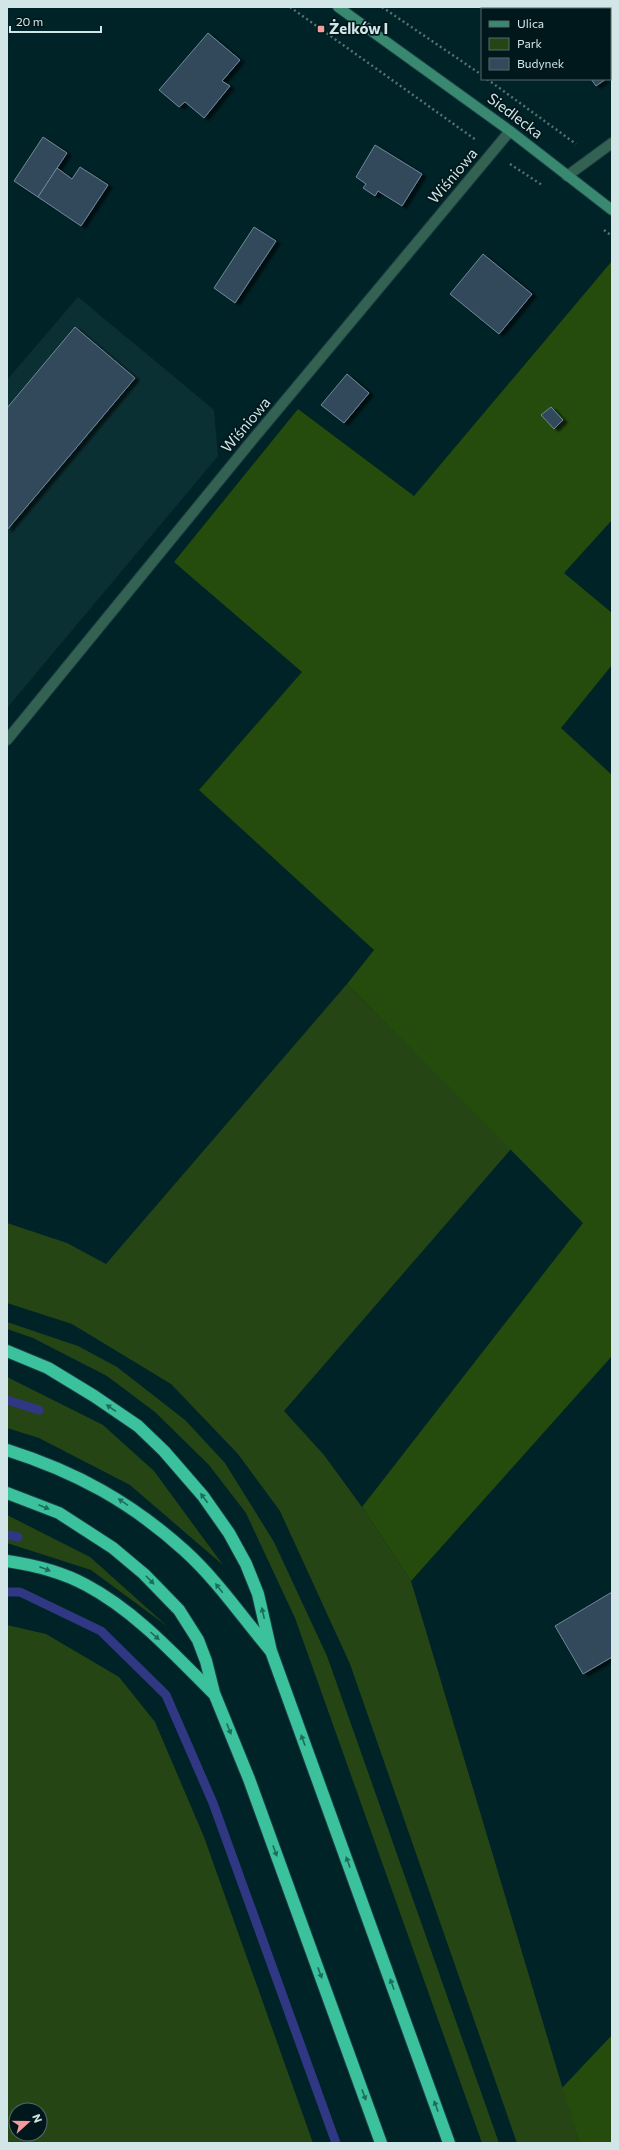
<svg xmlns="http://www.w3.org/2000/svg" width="619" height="2150" font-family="Commissioner,sans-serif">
<defs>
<filter id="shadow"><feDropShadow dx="4.5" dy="2.5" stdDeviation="1" flood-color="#0009"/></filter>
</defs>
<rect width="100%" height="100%" fill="#002327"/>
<!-- built -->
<path fill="#0b3033" d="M78,297L214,410L218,456L7,708V380Z"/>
<!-- green -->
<g fill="#264515" fill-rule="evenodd">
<path d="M347,984L511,1149L284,1411L324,1455L362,1507L411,1581L579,2143H517L350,1664L280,1511L238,1454L171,1384L72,1324L7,1303V1223L67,1243L106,1264Z"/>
<path d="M7,1322L78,1346L117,1367L185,1420L225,1463L274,1542L327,1656L499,2143H482L295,1618L246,1513L209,1465L155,1412L107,1376L33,1338L7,1329Z"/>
<path d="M7,1377L103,1425L154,1471L223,1565L130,1485L39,1438L7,1428Z"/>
<path d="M7,1515L90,1557L167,1626L91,1570L7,1543Z"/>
<path d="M7,1625L46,1634L119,1677L155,1722L204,1837L313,2143H7ZM16,2110H40V2134H16Z"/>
</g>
<!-- forest -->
<g fill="#254c0c">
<path d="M612,261V520L564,573L612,613V665L561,728L612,775V1356L411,1581L362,1507L583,1223L347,984L374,950L199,790L302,672L174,562L298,409L414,496Z"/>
<path d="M612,2035V2143H579L562,2088Z"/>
</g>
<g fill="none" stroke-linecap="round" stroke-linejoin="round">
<!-- stream -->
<g stroke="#303884" stroke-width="9">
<path d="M7,1400L39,1410"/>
<path d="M7,1535L18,1537"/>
<path d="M7,1592H20L101,1631L166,1695L213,1803L336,2143"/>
</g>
</g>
<!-- building -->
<g fill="#324a5b" stroke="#6e889b" filter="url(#shadow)">
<path d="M610,22L612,25V75L610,77Z"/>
<path d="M208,33L240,60L222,81L230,86L204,118L185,102L179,107L159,90Z"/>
<path d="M591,79H606L596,86Z"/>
<path d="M43,137L67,153L38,197L14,181Z"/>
<path d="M375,145L422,174L402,206L378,191L375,196L363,188L366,184L356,177Z"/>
<path d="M80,167L108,185L81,226L38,197L57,168L72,179Z"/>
<path d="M254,227L276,241L235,303L214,288Z"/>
<path d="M483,254L532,294L499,334L450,294Z"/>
<path d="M75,327L135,378L7,530V408Z"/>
<path d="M347,374L369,393L344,423L321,405Z"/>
<path d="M551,407L563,420L554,429L541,415Z"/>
<path d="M612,1592V1657L583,1674L555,1626Z"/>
</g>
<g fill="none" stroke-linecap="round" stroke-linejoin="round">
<!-- minor casing -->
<g stroke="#1d3e42" stroke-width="12">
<g id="minor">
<path d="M567,176L612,143"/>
<path d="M7,740L249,444L510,131"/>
</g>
</g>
<!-- secondary casing -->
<g stroke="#1d3e42" stroke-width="12">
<path id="secondary" d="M338,7L510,131L612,210"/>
</g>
<!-- motorway casing -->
<g stroke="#1d3e42" stroke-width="14">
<g id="motorway">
<path d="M7,1351L48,1368L94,1396L138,1426L164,1451L203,1496L229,1533L246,1564L258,1594L271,1651L449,2143"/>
<path d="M7,1450C76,1472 131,1502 185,1551C217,1580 242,1617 270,1650"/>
<path d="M7,1493L59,1513L113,1548L144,1574L179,1610L198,1640L206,1661L214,1693L249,1779L381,2143"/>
<path d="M7,1561C34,1565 62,1572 86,1585C135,1611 174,1654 213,1693"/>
</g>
</g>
<!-- path -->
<g stroke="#557275" stroke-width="2.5" stroke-dasharray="2 3" stroke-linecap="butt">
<path d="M290,7L476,140"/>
<path d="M382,7L482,75"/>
<path d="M487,79L576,144"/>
<path d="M510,164L542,185"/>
<path d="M604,230L612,236"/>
</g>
<!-- minor -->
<use href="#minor" stroke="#336152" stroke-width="10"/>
<!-- secondary -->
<use href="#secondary" stroke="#398870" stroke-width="10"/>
<!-- motorway -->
<use href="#motorway" stroke="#3bc19c" stroke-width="12"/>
</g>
<!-- one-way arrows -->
<defs><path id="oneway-solid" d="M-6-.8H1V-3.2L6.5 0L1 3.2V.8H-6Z"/></defs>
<g fill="#1e6c5c">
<use href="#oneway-solid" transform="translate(111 1408) rotate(-145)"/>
<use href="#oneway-solid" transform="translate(204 1498) rotate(-127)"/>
<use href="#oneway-solid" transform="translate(123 1502) rotate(-146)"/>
<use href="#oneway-solid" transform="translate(44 1507) rotate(23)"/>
<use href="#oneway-solid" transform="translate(45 1569) rotate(21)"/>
<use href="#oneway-solid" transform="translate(150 1580) rotate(46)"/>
<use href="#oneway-solid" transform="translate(219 1588) rotate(-128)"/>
<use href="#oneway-solid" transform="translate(263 1613) rotate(-103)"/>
<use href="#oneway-solid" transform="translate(155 1636) rotate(42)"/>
<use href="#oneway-solid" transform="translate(229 1729) rotate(68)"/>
<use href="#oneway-solid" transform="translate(303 1740) rotate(-110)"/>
<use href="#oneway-solid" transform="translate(275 1851) rotate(70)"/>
<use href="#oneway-solid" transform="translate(348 1862) rotate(-110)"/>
<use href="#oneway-solid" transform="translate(320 1973) rotate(70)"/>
<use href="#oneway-solid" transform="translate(392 1984) rotate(-110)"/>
<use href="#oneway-solid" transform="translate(364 2095) rotate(70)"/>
<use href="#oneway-solid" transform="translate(436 2106) rotate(-110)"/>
</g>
<!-- markers -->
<rect fill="#f59b9d" stroke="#00181b" stroke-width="1.5" x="317" y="25" width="8" height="8" rx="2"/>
<g text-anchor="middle" stroke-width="3.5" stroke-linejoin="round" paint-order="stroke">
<!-- poi labels -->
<g font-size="15" font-weight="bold" fill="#d2e5e7" stroke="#00181b" text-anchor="start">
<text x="329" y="34">Żelków I</text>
</g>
<!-- street labels -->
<g font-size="15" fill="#d2e5e7" stroke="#00181b">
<text transform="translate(515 116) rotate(37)" y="5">Siedlecka</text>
<text transform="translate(453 176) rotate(-50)" y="5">Wiśniowa</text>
<text transform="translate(246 425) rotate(-50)" y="5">Wiśniowa</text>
</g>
</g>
<!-- border -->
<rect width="619" height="2150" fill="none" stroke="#d2e5e7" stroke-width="16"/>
<!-- legend -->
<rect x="481" y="8" width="130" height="72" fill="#00181b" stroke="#546a6d"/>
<rect x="489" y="21" width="20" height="6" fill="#398870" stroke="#546a6d"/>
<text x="517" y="28" font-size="12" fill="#d2e5e7">Ulica</text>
<rect x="489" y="38" width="20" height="12" fill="#264515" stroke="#546a6d"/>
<text x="517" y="48" font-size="12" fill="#d2e5e7">Park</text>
<rect x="489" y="58" width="20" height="12" fill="#324a5b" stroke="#546a6d"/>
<text x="517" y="68" font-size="12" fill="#d2e5e7">Budynek</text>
<!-- north arrow -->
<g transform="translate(28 2122) rotate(69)"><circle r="19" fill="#00181b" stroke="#546a6d"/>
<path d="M0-3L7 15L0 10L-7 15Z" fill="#f59b9d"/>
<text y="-6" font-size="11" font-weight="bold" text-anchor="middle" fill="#d2e5e7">N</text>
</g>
<!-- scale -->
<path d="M10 26v6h91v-6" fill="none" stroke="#d2e5e7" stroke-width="2"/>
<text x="16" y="26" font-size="12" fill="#d2e5e7" stroke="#00181b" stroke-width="3" paint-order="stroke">20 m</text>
</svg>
